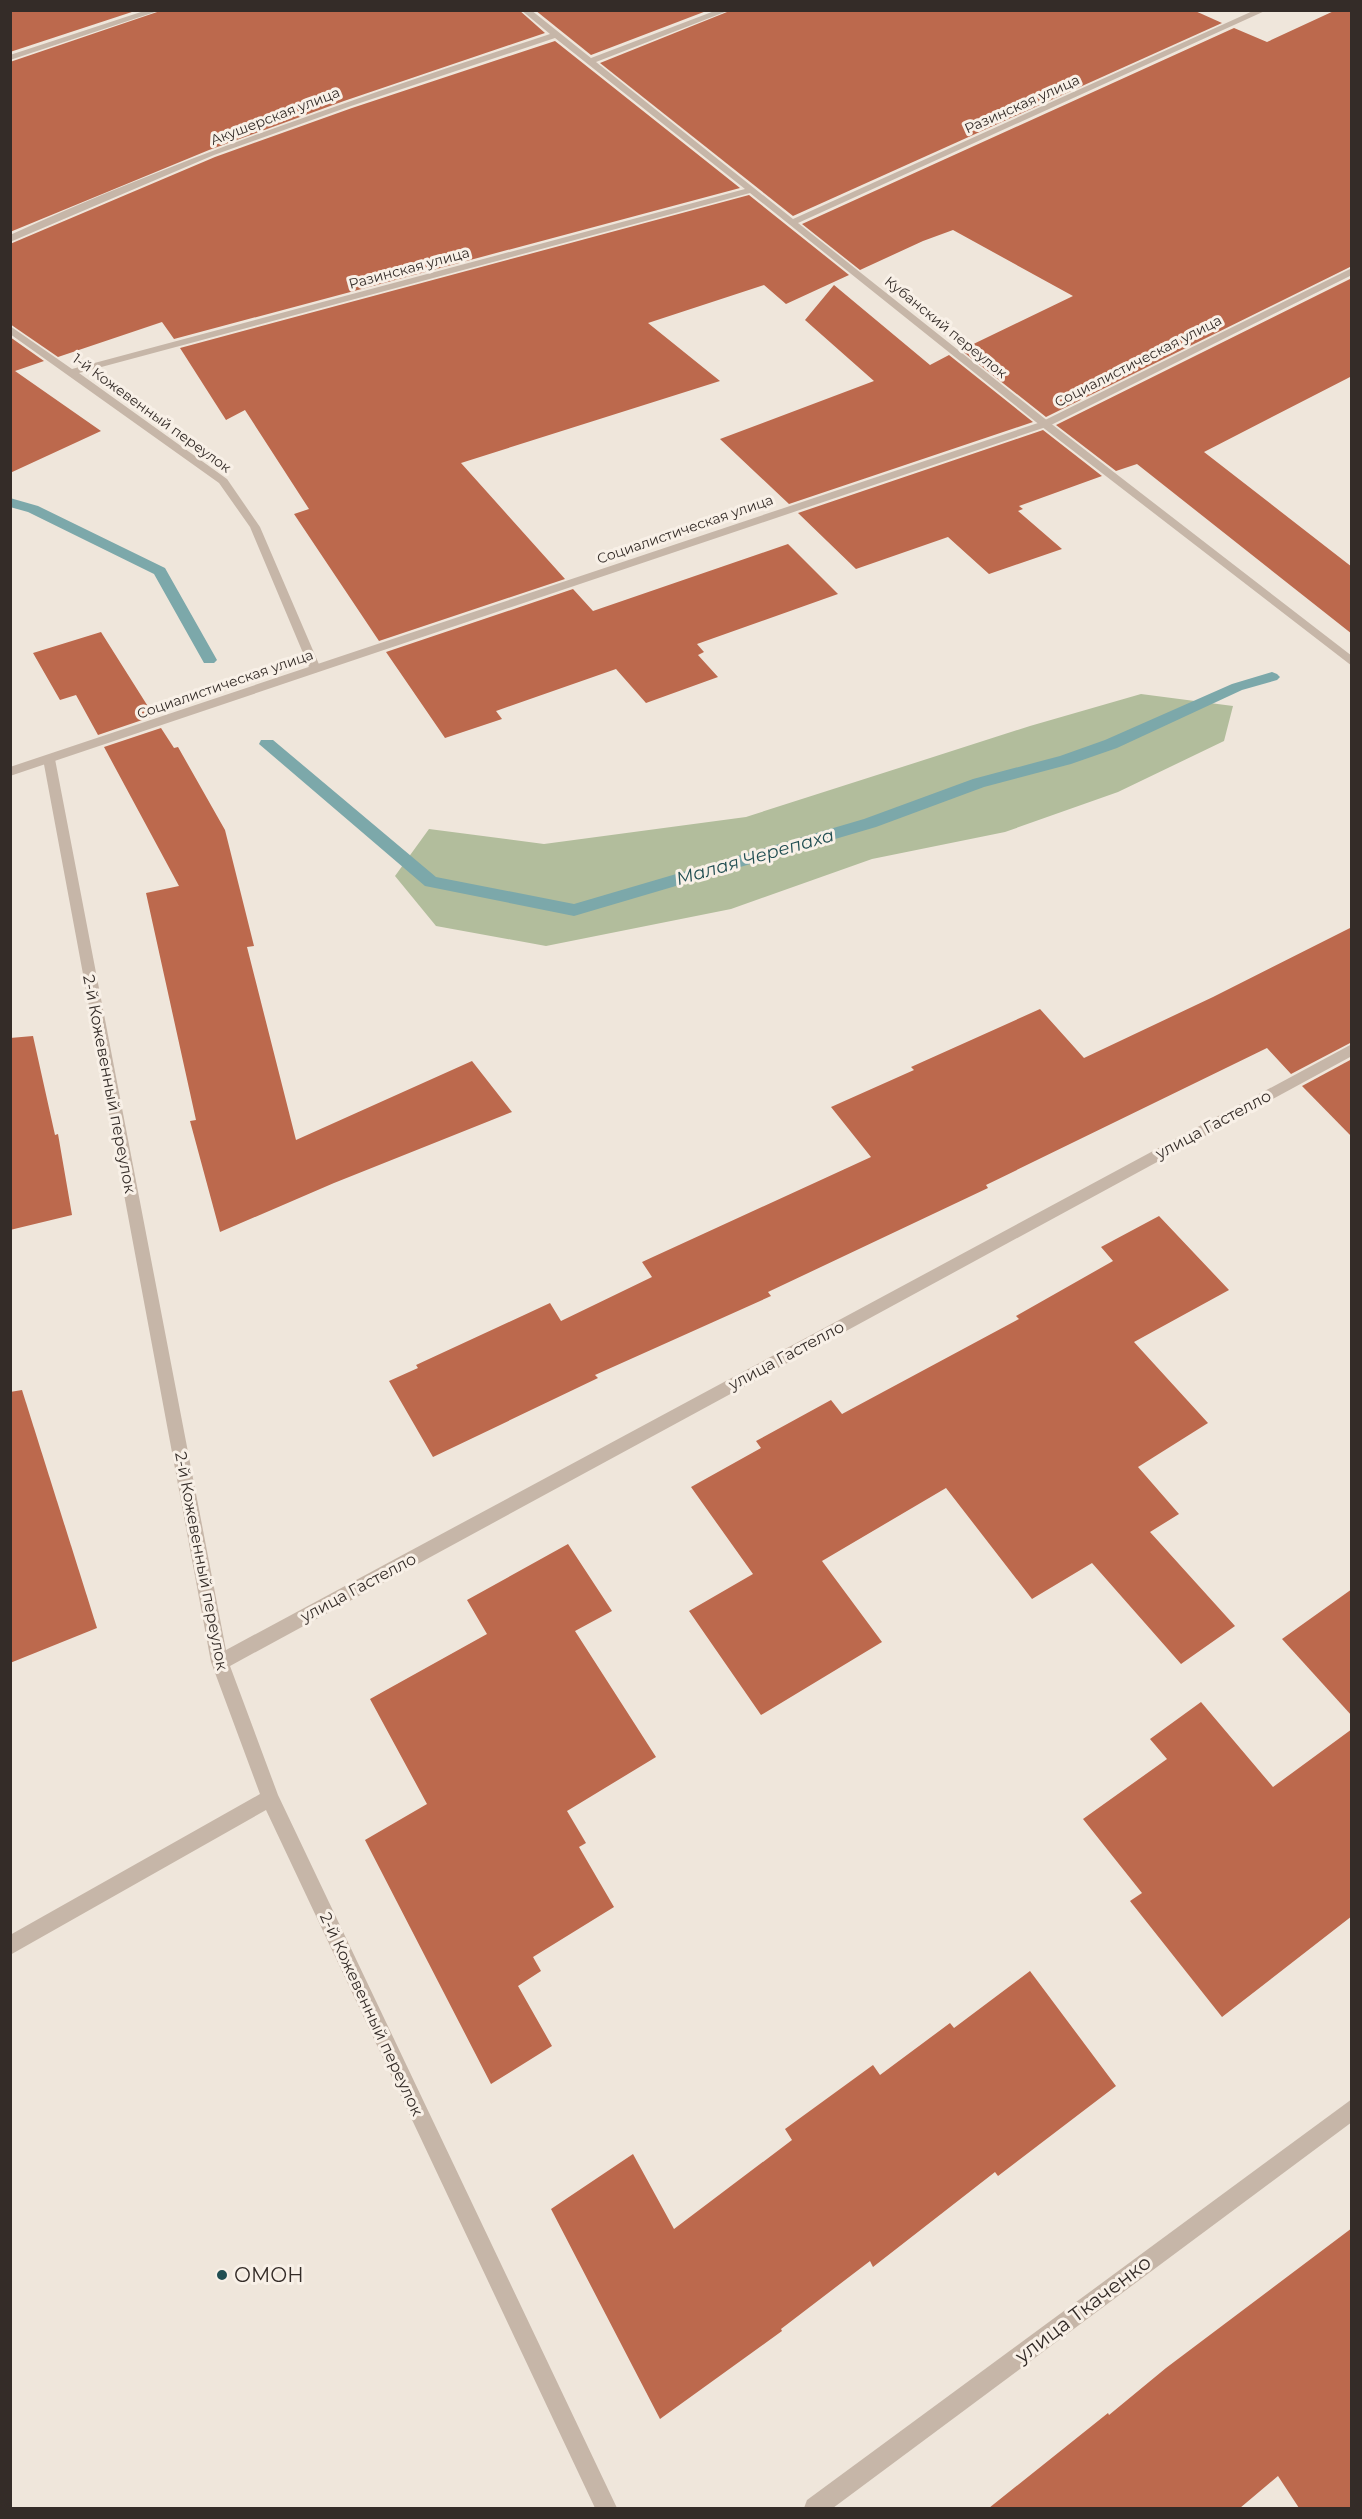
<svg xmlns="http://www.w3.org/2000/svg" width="1362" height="2519" font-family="Montserrat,sans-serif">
<rect width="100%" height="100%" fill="#efe6db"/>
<!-- green -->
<path fill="#b2bd9c" d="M1141,694L1233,706L1224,741L1118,792L1005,832L872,859L731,909L546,946L436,926L395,876L429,829L544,844L746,817L1030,726Z"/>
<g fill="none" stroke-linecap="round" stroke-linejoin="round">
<!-- stream -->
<g fill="#7ca8aa" fill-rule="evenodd">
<path d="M10,498L38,506L165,568L217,660L214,663H204L154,574L28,512L10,507Z"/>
<path d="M1272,672L1277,674L1280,677L1277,680L1242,690L1117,748L1071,764L984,787L876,827L574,916L425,886L259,744L261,740H273L436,877L574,904L864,819L973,779L1060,756L1105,740L1232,684Z"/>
</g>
</g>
<!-- building -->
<g fill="#bc694d">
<path d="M10,10H138L10,52Z"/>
<path d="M163,10H519L545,33L344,101L209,150L10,232V62Z"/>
<path d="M535,10H709L591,55Z"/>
<path d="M732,10H1193L1222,23L793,216L600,63Z"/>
<path d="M1336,10H1352V266L1046,417L961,350L1073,296L953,230L923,241L860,270L802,224L1234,28L1267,42Z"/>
<path d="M555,41L740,188L174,339L162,322L58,357L10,324V244L215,157L352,108Z"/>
<path d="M749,195L849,275L786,304L764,285L648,323L720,381L461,463L565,579L379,641L294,514L309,509L245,410L226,420L180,348Z"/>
<path d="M1352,278V376L1204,452L1352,567V634L1137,464L1116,471L1056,425Z"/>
<path d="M834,285L930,365L949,355L1033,422L789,504L720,439L874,381L805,320Z"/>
<path d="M10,337L44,361L15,371L101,431L10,473Z"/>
<path d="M1043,430L1102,476L1019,506L1023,509L1018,511L1062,549L989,574L948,537L856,569L798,513Z"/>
<path d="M788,544L838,594L697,644L704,652L698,655L718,677L646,703L616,669L496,711L502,719L445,738L386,652L573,589L593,611Z"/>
<path d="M101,632L154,716L98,735L76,695L60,700L33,653Z"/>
<path d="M161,728L174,748L178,747L225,830L254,946L247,947L296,1140L472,1061L512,1112L334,1183L220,1232L190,1121L196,1120L146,893L179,886L104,747Z"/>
<path d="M1352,927V1042L1291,1074L1267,1048L986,1185L988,1188L768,1292L771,1296L595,1375L598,1378L433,1457L389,1381L418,1368L416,1365L550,1303L561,1321L652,1277L642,1262L871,1157L831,1107L914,1070L911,1067L1040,1009L1084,1058L1213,997Z"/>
<path d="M33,1036L55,1135L58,1134L72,1215L10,1230V1038Z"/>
<path d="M1352,1059V1137L1302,1086Z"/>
<path d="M1159,1216L1229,1290L1134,1342L1208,1423L1138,1467L1179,1514L1150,1532L1235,1626L1181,1664L1092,1563L1032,1599L946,1488L822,1561L882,1642L761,1715L689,1611L753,1574L691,1487L761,1448L756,1441L831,1400L842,1414L1019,1319L1016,1316L1113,1261L1101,1247Z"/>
<path d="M22,1390L97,1628L10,1663V1392Z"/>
<path d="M568,1544L612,1611L575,1631L656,1757L567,1811L586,1843L579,1847L614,1907L533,1957L541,1971L518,1986L552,2046L491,2084L365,1840L427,1804L370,1699L487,1634L467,1600Z"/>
<path d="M1352,1589V1716L1282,1639Z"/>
<path d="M1201,1702L1273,1787L1352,1729V1916L1222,2017L1130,1901L1142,1893L1083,1819L1167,1759L1150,1739Z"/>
<path d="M1030,1971L1116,2086L998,2176L995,2172L873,2267L870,2261L781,2329L782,2331L660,2419L551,2209L633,2154L674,2229L792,2140L785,2129L873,2065L880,2075L950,2023L954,2028Z"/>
<path d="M1352,2228V2508H1299L1278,2476L1240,2508H989L1108,2413L1109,2415L1166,2368Z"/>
</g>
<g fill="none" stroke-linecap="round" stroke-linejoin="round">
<!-- minor -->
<g fill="#c6b6a8" fill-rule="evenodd">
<path d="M147,10H161L10,60V55Z"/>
<path d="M521,10H531L591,58L717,10H730L596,62L793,219L1255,10H1267L798,223L1049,422L1352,656V666L1041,426L750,193L79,373L227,479L260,527L321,669L315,673L311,672L250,527L219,483L10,334V326L72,369L745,189L555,38L351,106L214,155L10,242V235C186,155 367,94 550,34Z"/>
<path d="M49,755L55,759L226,1650L1352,1044V1056L230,1666L278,1795L617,2508H595L266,1810L10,1955V1935L260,1794L211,1662L43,759Z"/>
<path d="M1352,2099V2122L833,2508H804L807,2500Z"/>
</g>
<!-- tertiary -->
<path fill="#c6b6a8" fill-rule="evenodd" d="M1352,268V275L1049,426L10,776V767L1041,422Z"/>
</g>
<!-- markers -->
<circle fill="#214e52" stroke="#f8f0e7" stroke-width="2" cx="222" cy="2275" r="6"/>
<g text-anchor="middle" stroke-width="6" stroke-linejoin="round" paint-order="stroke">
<!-- far-street labels -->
<g font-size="14" fill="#342c28" stroke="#f8f0e7">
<text transform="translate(1022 104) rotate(-24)" y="5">Разинская улица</text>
<text transform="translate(275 116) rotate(-21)" y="5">Акушерская улица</text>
<text transform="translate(409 268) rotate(-15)" y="5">Разинская улица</text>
<text transform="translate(946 327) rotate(39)" y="5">Кубанский переулок</text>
<text transform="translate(1138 361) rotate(-27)" y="5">Социалистическая улица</text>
<text transform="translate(152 413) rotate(36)" y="5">1-й Кожевенный переулок</text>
<text transform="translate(685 529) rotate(-19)" y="5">Социалистическая улица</text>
<text transform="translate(225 684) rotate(-19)" y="5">Социалистическая улица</text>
</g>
<!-- street labels -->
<g font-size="16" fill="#342c28" stroke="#f8f0e7">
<text transform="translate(110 1084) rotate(79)" y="6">2-й Кожевенный переулок</text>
<text transform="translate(1213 1124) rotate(-28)" y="6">улица Гастелло</text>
<text transform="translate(786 1355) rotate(-28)" y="6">улица Гастелло</text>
<text transform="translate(202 1561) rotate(79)" y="6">2-й Кожевенный переулок</text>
<text transform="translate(358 1587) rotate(-28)" y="6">улица Гастелло</text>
<text transform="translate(372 2014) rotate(65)" y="6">2-й Кожевенный переулок</text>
</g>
<!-- water labels -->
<g font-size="18" font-style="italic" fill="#214e52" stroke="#f8f0e7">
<text transform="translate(755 857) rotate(-16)" y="6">Малая Черепаха</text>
</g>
<!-- near-poi labels -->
<g font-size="20" fill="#342c28" stroke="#f8f0e7" text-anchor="start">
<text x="234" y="2282">ОМОН</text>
</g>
<!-- near-street labels -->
<g font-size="20" fill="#342c28" stroke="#f8f0e7">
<text transform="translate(1083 2309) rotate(-37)" y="7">улица Ткаченко</text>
</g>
</g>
<!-- border -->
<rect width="1362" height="2519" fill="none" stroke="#342c28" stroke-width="24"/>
</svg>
